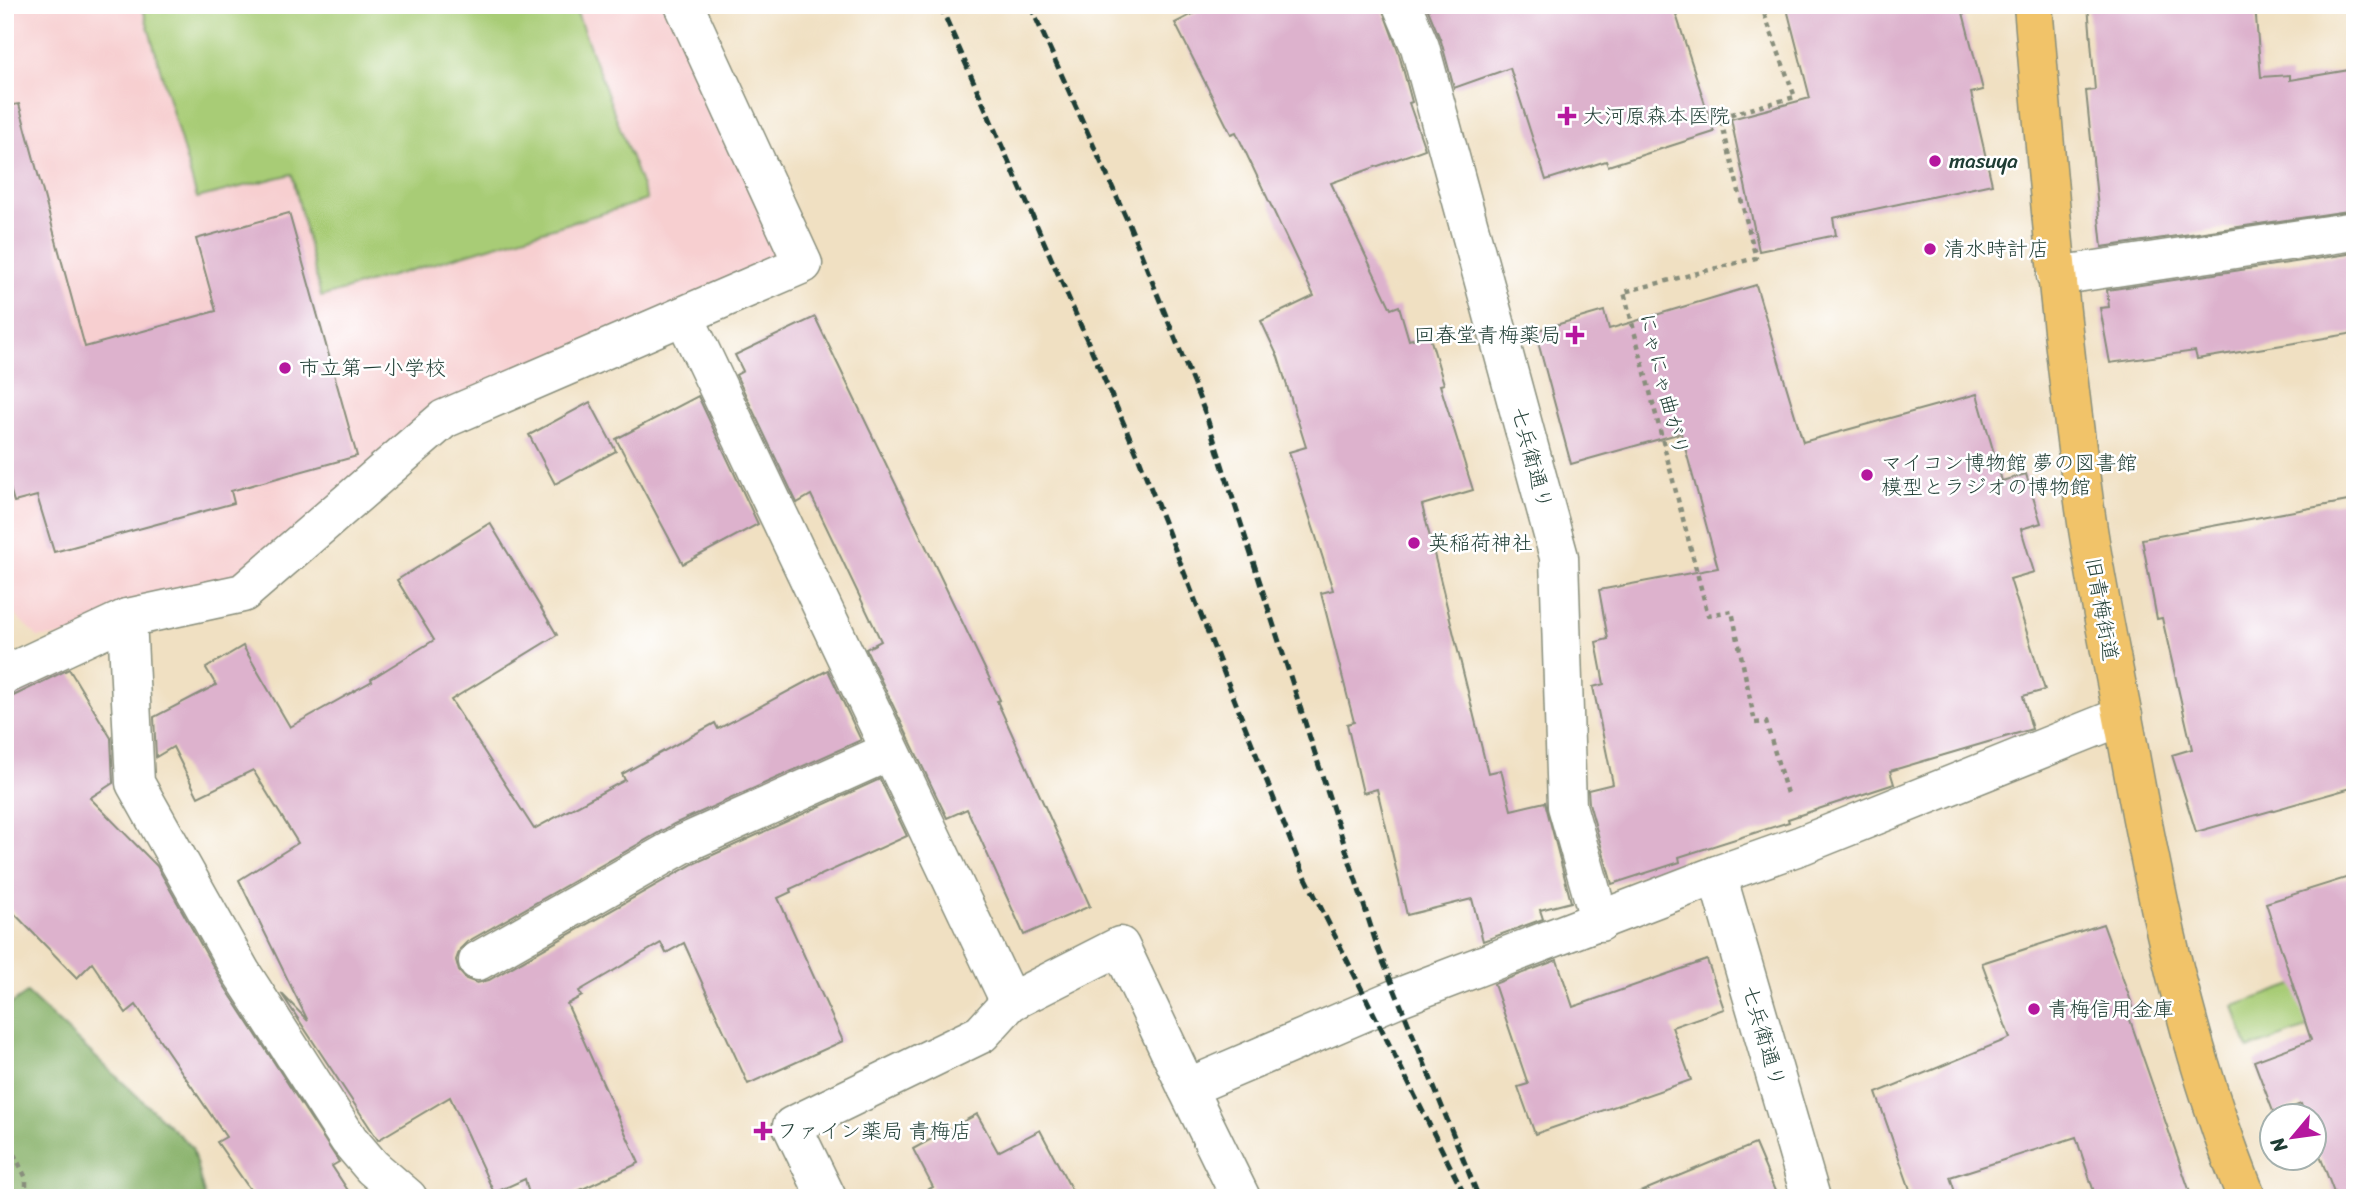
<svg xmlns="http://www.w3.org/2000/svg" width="2360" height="1203" font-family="Sriracha,'Klee One',sans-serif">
<rect width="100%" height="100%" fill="#fff"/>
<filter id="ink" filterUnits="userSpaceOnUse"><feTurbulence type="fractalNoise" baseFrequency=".0143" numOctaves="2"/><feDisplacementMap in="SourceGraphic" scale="14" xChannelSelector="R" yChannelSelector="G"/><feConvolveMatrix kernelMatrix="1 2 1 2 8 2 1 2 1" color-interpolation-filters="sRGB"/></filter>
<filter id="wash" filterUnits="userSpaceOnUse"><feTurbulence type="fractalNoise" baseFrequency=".00686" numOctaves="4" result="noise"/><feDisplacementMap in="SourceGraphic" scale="28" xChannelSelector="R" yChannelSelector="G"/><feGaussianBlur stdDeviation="1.57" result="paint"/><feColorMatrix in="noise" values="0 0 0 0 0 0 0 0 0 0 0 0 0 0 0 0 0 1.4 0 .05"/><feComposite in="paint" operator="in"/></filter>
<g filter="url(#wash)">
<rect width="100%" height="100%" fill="#f0e0c2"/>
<!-- built -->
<path fill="#f7cfd0" d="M5,5H678L803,264L444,419L243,593L84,636L38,637L5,606Z"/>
<!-- green -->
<g fill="#a8cc76" stroke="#648455" stroke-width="2">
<path d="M142,5H574L647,200L321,297L292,174L197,198Z"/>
<path d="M2355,963V1011L2248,1049L2234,1006Z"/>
</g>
<!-- forest -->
<path fill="#86b067" stroke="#52764e" stroke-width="2" d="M27,993L192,1147L205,1198H5V1008Z"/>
<g id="blocks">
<!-- building -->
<g fill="#ddb2cd">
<path d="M1210,5H1381L1399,54L1412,102L1409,103L1425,149L1331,183L1391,309L1399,306L1409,340L1429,334L1444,384L1440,385L1473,490L1422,505L1488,773L1501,770L1511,810L1545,802L1571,902L1540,910L1543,919L1483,941L1472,899L1407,915L1377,789L1363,793L1347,724L1354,722L1321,593L1333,590L1289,452L1306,447L1278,357L1261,321L1314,296L1236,132L1231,134L1175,23Z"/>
<path d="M1426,5H1673L1714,132L1608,166L1606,161L1546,180L1510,68L1454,88L1441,41Z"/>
<path d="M1786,5H1961L1983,90L1971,93L1992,184L1833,218L1836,235L1759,251L1731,119L1810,98Z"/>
<path d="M2088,5H2255L2261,77L2290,75V80L2355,69V210L2102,247L2086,91L2095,90Z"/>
<path d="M19,104L85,347L216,311L196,239L289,213L357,456L231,491L234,503L54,552L37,496L14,502L5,471V106Z"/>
<path d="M2355,253V333L2197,359L2195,351L2110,363L2100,308L2109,307L2107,290Z"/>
<path d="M1756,285L1803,442L1977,394L2002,481L2026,474L2041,523L2021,529L2034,572L2010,579L2045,690L2023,696L2032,729L1890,771L1894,784L1788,819L1789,822L1679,857L1680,862L1612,884L1589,803L1588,790L1613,784L1593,687L1604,684L1596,642L1608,639L1599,590L1718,568L1681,433L1571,464L1535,331L1604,311L1609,329Z"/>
<path d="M815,317L1000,700L997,701L1090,906L1024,935L967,809L947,818L866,649L881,641L811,495L797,503L736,375L743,371L735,355Z"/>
<path d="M698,396L758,524L683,564L616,439Z"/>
<path d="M590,402L616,451L555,484L529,435Z"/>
<path d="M2348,501L2355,539V787L2196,832L2172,755L2192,749L2162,618L2157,619L2142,539Z"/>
<path d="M490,523L557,635L451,700L534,829L625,780L622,774L715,723L718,729L828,670L861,740L674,824L467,942L460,949L456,960L459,971L466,979L477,983L489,980L693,864L880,779L907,836L790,889L791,892L778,898L843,1041L748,1084L684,943L666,953L661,943L579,991L582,996L567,1004L639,1163L563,1198H530L525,1179L494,1193L450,1097L378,1140L281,993L308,1021L239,880L298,843L253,770L198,797L173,747L156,757L154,717L216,685L206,668L243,646L290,727L372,681L371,679L434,640L397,580Z"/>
<path d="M69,669L111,738L113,783L90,798L157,866L223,984L339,1162L332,1166L353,1198H256L217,1142L226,1137L136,1005L126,1013L92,963L77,978L5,904V700Z"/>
<path d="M2355,875V1198H2336L2314,1140V1116H2305L2301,1104L2274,1114L2254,1061L2311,1040L2266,903Z"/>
<path d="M2103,924L2136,1015L2129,1017L2192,1198H2096L2076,1137L1950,1177L1957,1198H1913L1876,1093L2010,1038L1982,963Z"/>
<path d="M1557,960L1573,1007L1707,960L1724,1009L1672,1027L1691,1080L1535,1134L1518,1087L1528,1084L1494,984Z"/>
<path d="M977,1114L998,1152L1040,1130L1076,1198H913L933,1187L913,1149Z"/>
<path d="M1755,1144L1778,1198H1628V1197Z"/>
</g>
</g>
</g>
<g filter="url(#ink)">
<use href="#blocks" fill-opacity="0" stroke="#888e7b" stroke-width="2"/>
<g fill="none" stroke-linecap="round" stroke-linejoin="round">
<!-- minor casing -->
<g stroke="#888e7b" stroke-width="41">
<g id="minor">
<path d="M1402,5L1420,47L1559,557L1567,806L1600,922"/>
<path d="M2056,276L2355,231"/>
<path d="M684,316L1010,1002"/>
<path d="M127,618L135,783L241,972L349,1140L372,1167L408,1198"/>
<path d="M5,675L127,618L243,593L444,419L803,264L684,5"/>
<path d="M1717,875L1811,1198"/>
<path d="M478,961L683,844L890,751"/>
<path d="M1187,1088L1241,1198"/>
<path d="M827,1198L792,1126L981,1034L1010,1002L1120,946L1187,1088L1397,998L1717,875L1802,845L2123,716"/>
</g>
</g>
<!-- major casing -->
<g stroke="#888e7b" stroke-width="41">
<path id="major" d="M2033,5C2047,176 2062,346 2086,516C2097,592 2114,668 2128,744C2156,898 2187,1052 2247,1198"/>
</g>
<!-- path -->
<g stroke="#888e7b" stroke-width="4.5" stroke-dasharray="5 5" stroke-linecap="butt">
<path d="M1761,5L1795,97L1720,117L1756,258L1624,292L1708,615L1732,611L1755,723L1766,722L1788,797"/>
<path d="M5,1136L26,1178V1198"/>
</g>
<!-- minor -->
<use href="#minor" stroke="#fff" stroke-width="38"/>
<!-- major -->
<use href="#major" stroke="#f1c369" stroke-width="38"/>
<!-- rail -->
<g stroke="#1f3d34" stroke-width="5" stroke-dasharray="10 5" stroke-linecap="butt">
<path d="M940,5L1138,456L1302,870L1466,1198"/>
<path d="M1030,5L1129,224L1206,415L1378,949L1479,1198"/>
</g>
</g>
</g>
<!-- markers -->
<g fill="#b5179e" stroke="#fff" stroke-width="2.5">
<path d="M1563.5 105.5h7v7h7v7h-7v7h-7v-7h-7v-7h7z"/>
<circle cx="1935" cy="161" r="7"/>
<circle cx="1930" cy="249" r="7"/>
<path d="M1571.5 324.5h7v7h7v7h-7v7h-7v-7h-7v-7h7z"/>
<circle cx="285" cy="368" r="7"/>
<circle cx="1867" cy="475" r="7"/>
<circle cx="1414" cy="543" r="7"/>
<circle cx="2034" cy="1009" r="7"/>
<path d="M759.5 1120.5h7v7h7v7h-7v7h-7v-7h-7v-7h7z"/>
</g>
<g text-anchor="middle" stroke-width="5" stroke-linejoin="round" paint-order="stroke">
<!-- poi labels -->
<g font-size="21" fill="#1f3d34" stroke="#fff" text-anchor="start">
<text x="1583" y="123">大河原森本医院</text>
<text x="1949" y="168">masuya</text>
<text x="1944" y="256">清水時計店</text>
<text x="1561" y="342" text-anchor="end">回春堂青梅薬局</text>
<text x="299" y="375">市立第一小学校</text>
<text x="1881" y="470">マイコン博物館 夢の図書館<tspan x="1881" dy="24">模型とラジオの博物館</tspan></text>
<text x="1428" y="550">英稲荷神社</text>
<text x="2048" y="1016">青梅信用金庫</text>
<text x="777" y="1138">ファイン薬局 青梅店</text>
</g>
<!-- street labels -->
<g font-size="21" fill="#1f3d34" stroke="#fff">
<text transform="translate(1664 384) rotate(76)" y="7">にゃにゃ曲がり</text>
<text transform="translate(1532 458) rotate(75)" y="7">七兵衛通り</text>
<text transform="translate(2102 609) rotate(80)" y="7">旧青梅街道</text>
<text transform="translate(1764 1036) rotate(74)" y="7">七兵衛通り</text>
</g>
</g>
<!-- margin -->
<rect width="2360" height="1203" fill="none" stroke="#fff" stroke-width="28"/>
<!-- north arrow -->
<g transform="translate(2293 1137) rotate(241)"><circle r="33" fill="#ffffff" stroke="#a5b1ae" stroke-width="2"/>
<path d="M0-5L12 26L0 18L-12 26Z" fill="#b5179e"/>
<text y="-10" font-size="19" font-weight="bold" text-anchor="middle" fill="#1f3d34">N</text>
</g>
</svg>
